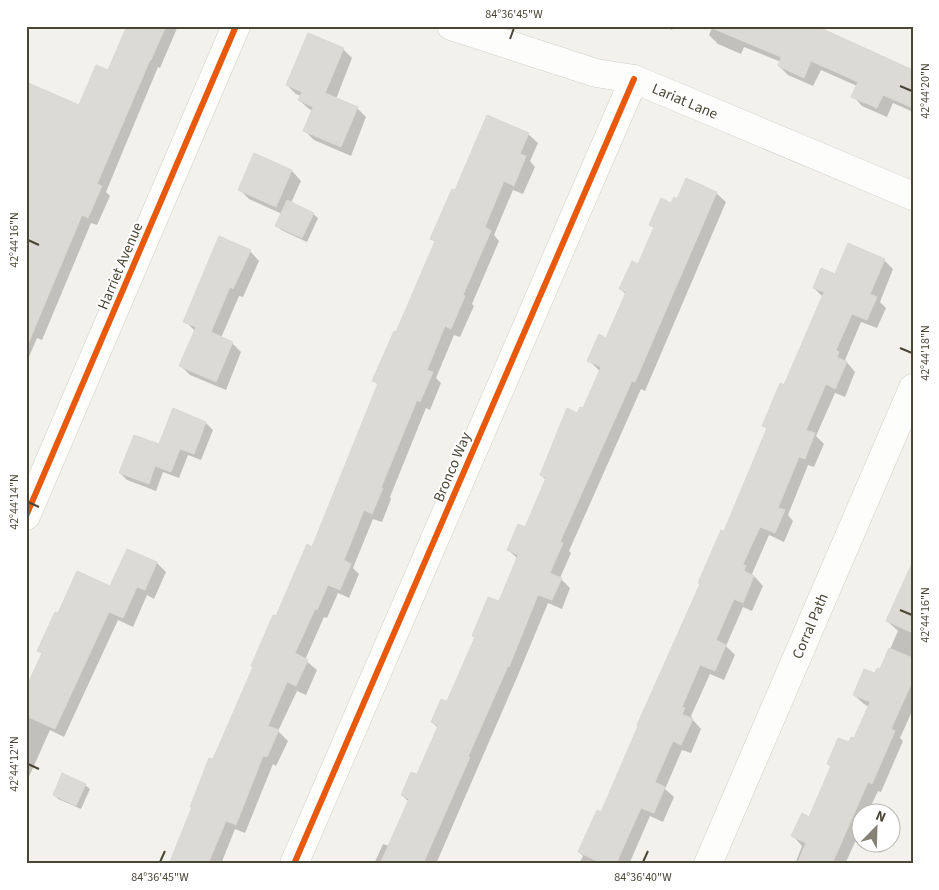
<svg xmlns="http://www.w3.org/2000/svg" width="939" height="890" font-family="'Source Sans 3',sans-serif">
<rect width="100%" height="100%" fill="#f2f1eb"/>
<!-- shadow -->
<g fill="#0003">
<path d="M128,26H178L160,68L158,67L125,146L106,192L110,196L97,225L91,223L42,340L37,338L26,364V236L79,107L108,72Z"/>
<path d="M663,26H674L672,30Z"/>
<path d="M712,28L913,72V112L893,103L887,117L862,106L853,96L857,86L821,70L813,86L788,75L779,66L781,62L744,47L741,54L718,44L709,35Z"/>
<path d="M343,49L352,58L336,99L357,108L366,117L351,156L314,140L305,131L313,111L309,109L299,100L301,96L296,94L287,85Z"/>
<path d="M528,134L538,143L530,161L535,167L523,194L513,190L494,235L499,241L472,304L474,306L460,337L454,335L436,378L441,383L430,410L426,408L390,497L391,499L382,522L373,519L353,568L359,574L349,598L338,593L327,618L324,617L305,660L317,670L306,695L297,691L278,731L288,741L276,766L273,764L245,833L235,829L221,864H169L193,808L191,806L213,761L276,618L312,548L378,385L374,380L397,333L436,242L432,238L456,192Z"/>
<path d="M255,155L292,171L301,181L291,203L313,214L318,218L307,242L281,230L277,226L282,214L249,199L240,190Z"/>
<path d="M716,193L726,202L645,391L641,389L569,551L571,553L560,578L570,588L562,609L548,603L518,675L436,864H374L383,844L389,846L409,802L402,795L418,776L438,728L432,722L447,703L476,638L474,636L499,603L518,559L508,550L525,528L546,480L541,475L578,414L583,410L600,371L589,361L607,339L627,295L620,289L639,265L655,229L651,225L678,200Z"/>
<path d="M250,251L259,261L243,297L239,296L221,338L232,343L241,352L226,390L190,375L181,366L195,331L185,321Z"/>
<path d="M884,260L893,269L880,302L886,308L877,328L861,322L845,360L855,372L845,397L835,393L816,436L824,444L814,467L808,465L788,515L793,521L784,542L769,535L752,574L763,586L752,611L743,607L726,646L735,655L724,680L710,674L691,716L693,719V720L701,729L691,753L682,750L665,789L674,797L663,822L650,816L630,862L632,864H579L583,856L579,852L602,814L768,430L764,426L785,386L823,297L814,288L836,275Z"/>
<path d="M174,410L206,423L213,430L201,460L188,455L179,478L163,472L156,491L127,480L120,473L159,446Z"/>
<path d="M128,550L157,563L166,572L154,599L147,595L133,627L118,620L64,737L50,730L28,779L26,778V691L43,655L38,650L58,615L111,587Z"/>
<path d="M913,564V709L900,738L903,741L881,792L878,791L868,812H862V827L845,864H795L802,846L793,836L810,818L832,768L828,764L855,740L869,707L864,704L854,695L881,670L898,631L887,621Z"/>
<path d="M85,785L90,789L81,809L58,799L54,795Z"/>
</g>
<!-- building -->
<g fill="#dcdad4" stroke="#dad9d1">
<path d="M127,26H166L151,60H150L97,184L102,186L88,218L82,215L26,349V82L79,105L96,65L108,70Z"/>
<path d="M707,26H816L913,70V108L883,95L877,108L851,97L858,82L811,61L804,78L778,66L781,57Z"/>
<path d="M308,33L344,48L325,93L358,107L341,147L303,131L313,107L298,100L302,92L286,85Z"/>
<path d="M487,115L529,133L520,154L526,156L514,186L504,181L485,227L491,231L463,295L465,296L451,329L445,326L427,370L433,372L420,402L417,400L381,488H383L372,514L364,510L344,560L351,564L340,590L328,585L317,610L315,609L295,653L308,660L296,686L287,682L268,726L279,730L267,757L263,756L236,825L226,821L208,864H169L192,807H190L209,758L213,759L253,667L251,666L273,615L276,616L307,544L312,547L378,383L372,381L394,331L396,332L435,241L430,239L452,189L455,190Z"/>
<path d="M254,153L292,170L276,207L238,190Z"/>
<path d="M686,178L717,192L635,382L632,381L560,542L563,543L550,573L562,578L552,600L538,595L509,667L508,666L468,757H470L423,864H380L409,799L401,795L411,772L417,774L438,726L431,722L441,699L447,701L475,637L472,636L488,597L499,601L518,555L507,550L518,524L525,527L546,478L540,475L567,408L577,413L580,407L583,408L601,367L587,361L599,334L606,338L626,292L619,289L632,261L638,264L654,227L649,225L661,198L671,203L674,197L677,199Z"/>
<path d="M287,200L314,213L302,238L275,226Z"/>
<path d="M219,236L251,250L233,289L230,287L211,332L233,342L216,382L179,366L196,327L183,322Z"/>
<path d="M848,243L885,259L870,294L877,297L867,320L852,314L836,350L839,352L837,357L847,362L835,389L826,384L806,430L815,433L805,459L799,457L778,508L785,510L775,533L760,527L743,564L746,566L744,571L754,576L743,603L734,599L716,640L726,645L715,671L700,665L682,707L685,708L682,714L693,719L681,745L673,741L655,782L665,787L654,813L641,808L616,864H603L578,852L597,810L601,812L638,726L637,725L700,584L698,583L721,530L724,531L767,428L762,426L780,383L784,385L824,292L813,288L821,268L835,274Z"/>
<path d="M173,408L206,422L194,454L180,449L171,472L155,466L149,484L119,473L134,435L159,444Z"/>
<path d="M127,549L157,562L145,590L137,587L123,618L109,612L55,729L26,716V688L42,653L37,651L55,612L58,613L77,571L110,586Z"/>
<path d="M913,561V633L886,621Z"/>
<path d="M889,648L913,658V680L891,729L895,731L872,784L868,782L832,864H797L806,843L791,836L802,813L809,817L831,766L827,764L838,738L849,742L851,737L854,738L870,702L853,695L864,669L875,673L877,668L880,669Z"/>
<path d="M62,773L86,784L76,806L53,795Z"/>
</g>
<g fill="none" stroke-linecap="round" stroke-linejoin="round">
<!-- minor casing -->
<g stroke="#d0cfc9" stroke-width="29">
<g id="minor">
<path d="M451,26L596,73L634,79L913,196"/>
<path d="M26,516L236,26"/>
<path d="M294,864L634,79"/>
<path d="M708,864L913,388"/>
</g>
</g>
<!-- minor -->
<use href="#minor" stroke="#fdfdfc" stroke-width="28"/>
<!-- cycleway casing -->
<g stroke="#fff" stroke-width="9">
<g id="cycleway">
<path d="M26,516L236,26"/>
<path d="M294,864L634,79"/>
</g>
</g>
<!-- cycleway -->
<use href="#cycleway" stroke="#e8590c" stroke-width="6"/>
</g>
<!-- ticks -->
<path fill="none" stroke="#4a4636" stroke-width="2" d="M510,39L514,28M900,86L912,91M28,240L39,245M900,348L912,353M28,502L39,507M900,610L912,615M28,764L39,769M160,862L165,851M643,862L648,851"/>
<g text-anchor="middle" stroke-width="4" stroke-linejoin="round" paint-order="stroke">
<!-- street labels -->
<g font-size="15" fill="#4a4636" stroke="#fff">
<text transform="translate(685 101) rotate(23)" y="5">Lariat Lane</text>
<text transform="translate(120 266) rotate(-67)" y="5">Harriet Avenue</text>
<text transform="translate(452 467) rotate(-67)" y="5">Bronco Way</text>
<text transform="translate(810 626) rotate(-67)" y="5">Corral Path</text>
</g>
</g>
<!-- border -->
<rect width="939" height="890" fill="none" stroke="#ffffff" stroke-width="55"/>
<!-- north arrow -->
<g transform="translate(876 828) rotate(23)"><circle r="24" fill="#ffffff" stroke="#b7b5af"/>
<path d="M0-4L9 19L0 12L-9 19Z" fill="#858275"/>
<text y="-8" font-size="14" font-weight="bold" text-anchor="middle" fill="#4a4636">N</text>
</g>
<rect x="28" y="28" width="884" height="834" fill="none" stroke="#4a4636" stroke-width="2"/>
<g font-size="12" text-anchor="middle" fill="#4a4636">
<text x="514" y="18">84°36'45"W</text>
<text transform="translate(925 91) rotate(-90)" y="4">42°44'20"N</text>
<text transform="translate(14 240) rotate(-90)" y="4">42°44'16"N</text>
<text transform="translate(925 353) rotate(-90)" y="4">42°44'18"N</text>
<text transform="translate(14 502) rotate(-90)" y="4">42°44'14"N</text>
<text transform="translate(925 615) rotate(-90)" y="4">42°44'16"N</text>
<text transform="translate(14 764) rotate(-90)" y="4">42°44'12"N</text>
<text x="160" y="881">84°36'45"W</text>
<text x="643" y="881">84°36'40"W</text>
</g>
</svg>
